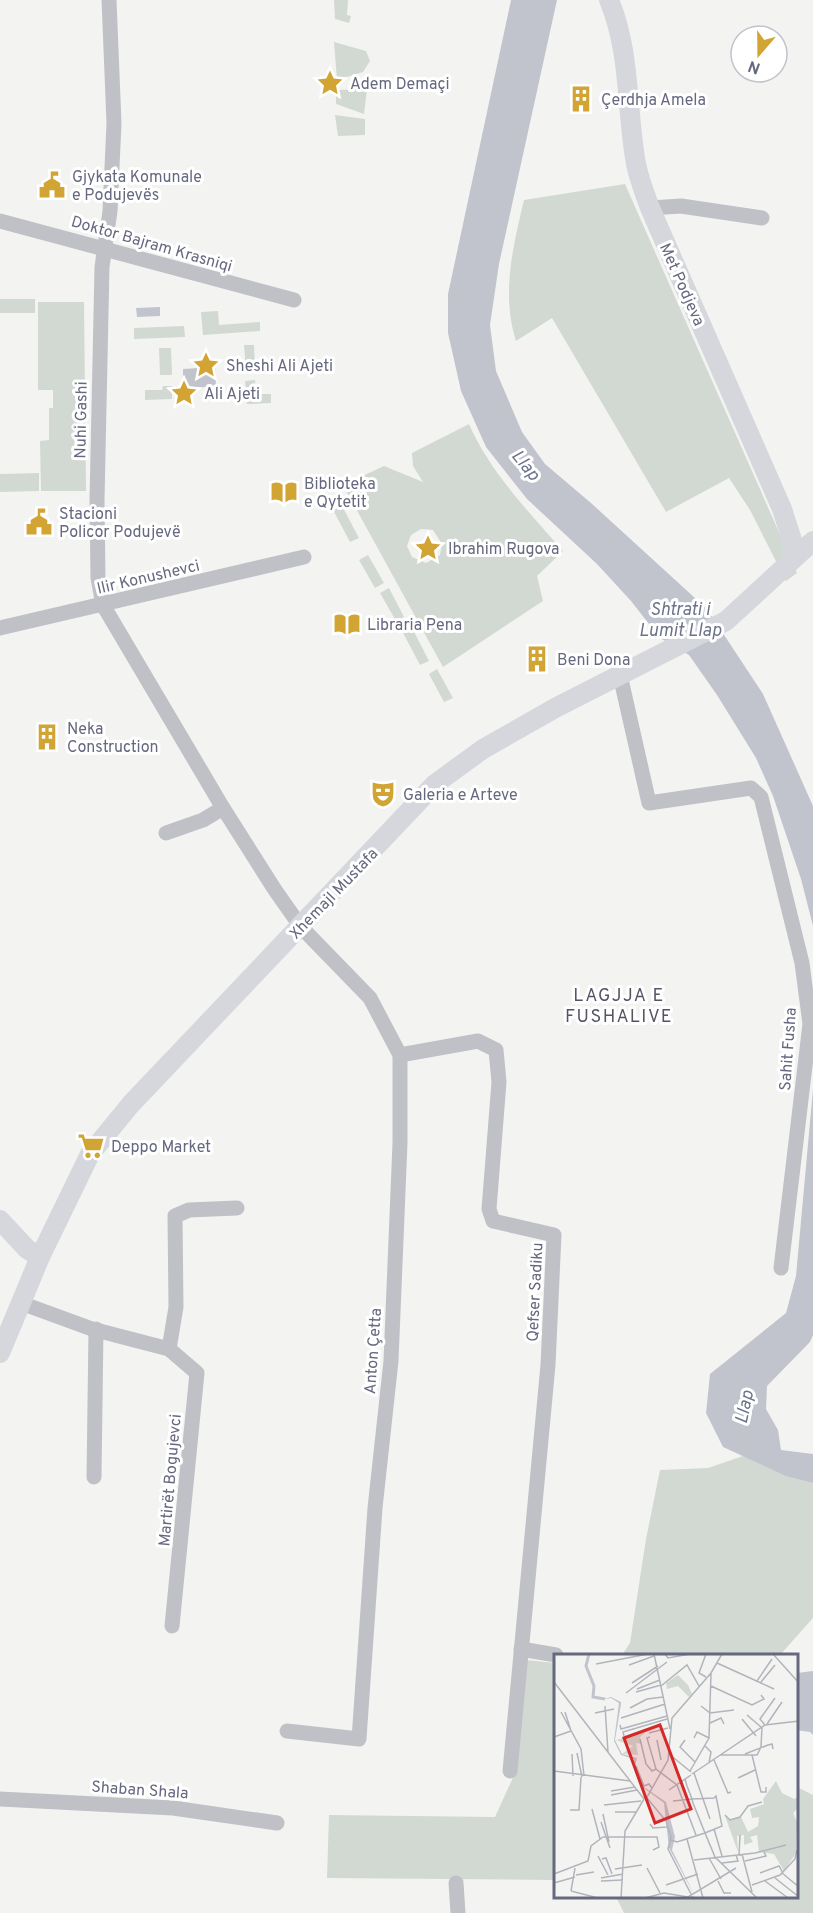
<svg xmlns="http://www.w3.org/2000/svg" width="813" height="1913" font-family="Overpass,sans-serif">
<rect width="100%" height="100%" fill="#f3f4f1"/>
<!-- green -->
<g fill="#d1d9d2" fill-rule="evenodd">
<path d="M334,0H348L347,15L351,16L349,23L335,19Z"/>
<path d="M334,42L366,51L370,61L363,72L337,80Z"/>
<path d="M367,89L364,114L336,104V90Z"/>
<path d="M335,115L365,119V135L338,136Z"/>
<path d="M625,184L797,573L786,581L750,510L729,478L666,512L552,318L516,341C501,294 513,246 524,200Z"/>
<rect x="0" y="299" width="35" height="14"/>
<path d="M38,302H84L86,491H41L40,441L49,440V408H53V390H38Z"/>
<path d="M218,311L219,325L260,322V331L203,335L201,312Z"/>
<path d="M184,326L185,337L134,339V328Z"/>
<path d="M244,345H254L255,371H246Z"/>
<path d="M159,348H171L172,375H160Z"/>
<path d="M255,380L256,394H271V403L247,404L245,381Z"/>
<path d="M163,386H172V399L145,400V390H162Z"/>
<path d="M469,424C490,472 529,512 563,551L537,576L543,601L443,667L343,485L384,466L423,482L413,466L412,453ZM421,529L433,530L442,544L440,555L426,563L412,557L407,546L411,535Z"/>
<path d="M39,473V491L0,492V474Z"/>
<path d="M342,506L359,538L350,542L333,510Z"/>
<path d="M368,555L384,583L375,588L359,560Z"/>
<path d="M389,588L404,617L396,621L380,593Z"/>
<path d="M410,624L429,661L420,665L401,629Z"/>
<path d="M437,669L453,698L444,702L429,674Z"/>
<path d="M746,1455L813,1466V1618L780,1655H622L630,1643L646,1539L660,1470L708,1468Z"/>
<path d="M526,1660L555,1663V1880L327,1878L329,1815L495,1817L515,1773Z"/>
<path d="M797,1787L813,1795V1913H624L616,1897L796,1896Z"/>
</g>
<!-- water -->
<g fill="#c2c4cd">
<path d="M511,0H557L499,264L490,325L496,371L522,432L545,464L591,503L707,609L763,694L813,806V926L801,879L773,796L756,758L717,695L689,655L660,638L631,601L597,564L527,499L486,447L461,391L448,333V294Z"/>
<path d="M160,307V316L137,317L136,308Z"/>
<path d="M215,367L216,386L183,389V369Z"/>
<path d="M813,1089V1335L810,1342L767,1386L766,1409L778,1430L781,1450L813,1454V1483L786,1476L723,1447L706,1413L710,1374L786,1313L796,1276Z"/>
<path d="M813,1671V1735L810,1732L796,1730L797,1673Z"/>
</g>
<g fill="none" stroke-linecap="round" stroke-linejoin="round">
<!-- street -->
<g stroke="#c0c1c6" stroke-width="15">
<path d="M109,0L114,123L110,211L102,267L97,500L98,578L103,605L223,808L275,890L301,927L370,998L400,1055V1143L391,1361L375,1508L359,1739L287,1731"/>
<path d="M650,208L681,206L762,218"/>
<path d="M0,221L294,300"/>
<path d="M0,628L304,557"/>
<path d="M620,675L649,803L751,788L761,797L802,963L810,1024L781,1268"/>
<path d="M166,833L203,820L223,808"/>
<path d="M400,1055L478,1041L496,1050L499,1082L489,1209L493,1221L554,1235L548,1365L510,1771"/>
<path d="M21,1303L92,1329L169,1349L197,1373L172,1626"/>
<path d="M169,1349L176,1307L175,1216L189,1210L237,1208"/>
<path d="M94,1477L96,1329"/>
<path d="M521,1649L556,1655"/>
<path d="M0,1799L173,1808L277,1823"/>
<path d="M456,1883L458,1913"/>
</g>
<!-- secondary -->
<g stroke="#d6d7dd" stroke-width="20">
<path d="M609,0C631,53 626,108 636,164C639,179 645,194 650,208L782,509L792,540L793,558"/>
<path d="M0,1220L27,1249L40,1257"/>
<path d="M0,1353L40,1257L90,1154L131,1104L435,784L483,749L557,707L726,621L813,541"/>
</g>
</g>
<!-- icons -->
<defs>
<g id="sight-bare" transform="scale(2.07)"><path d="M0-6L1.8-2.2L6-1.7L2.9 1.2L3.7 5.4L0 3.3L-3.7 5.4L-2.9 1.2L-6-1.7L-1.8-2.2Z" fill="#d1a434" stroke="#fff" stroke-width="2.5" paint-order="stroke"/></g>
<g id="building-bare" transform="scale(2.07)"><path d="M-4-6H4V6H1V3H-1V6H-4ZM-2.5-4.3h1.7v1.8h-1.7ZM.8-4.3h1.7v1.8H.8ZM-2.5-1h1.7V.8h-1.7ZM.8-1h1.7V.8H.8Z" fill="#d1a434" stroke="#fff" stroke-width="2.5" paint-order="stroke"/></g>
<g id="civic-bare" transform="scale(2.07)"><path d="M-.6-6.5H3V-4.5H.6V-3L4-1V1h2V6H-6V1h2V-1L-.6-3ZM-1.2 2.5V6h2.4V2.5Z" fill="#d1a434" stroke="#fff" stroke-width="2.5" paint-order="stroke"/></g>
<g id="library-bare" transform="scale(2.07)"><path d="M-6-4Q-3-5.5-.7-3.5V5Q-3 3-6 4ZM6-4Q3-5.5 .7-3.5V5Q3 3 6 4Z" fill="#d1a434" stroke="#fff" stroke-width="2.5" paint-order="stroke"/></g>
<g id="theatre-bare" transform="scale(2.07)"><path d="M-5-5.5Q0-4 5-5.5V0Q5 5 0 6Q-5 5-5 0ZM-3.3-2.5H-1v1.5H-3.3ZM1-2.5H3.3v1.5H1ZM-2.8 1Q0 5.5 2.8 1Z" fill="#d1a434" stroke="#fff" stroke-width="2.5" paint-order="stroke"/></g>
<g id="supermarket-bare" transform="scale(2.07)"><path d="M-6-5.5h2.5l.6 2H6L4.5 2H-2.5L-4.4-4H-6ZM-1.5 3.2a1.3 1.3 0 1 0 .1 0ZM3 3.2a1.3 1.3 0 1 0 .1 0Z" fill="#d1a434" stroke="#fff" stroke-width="2.5" paint-order="stroke"/></g>
</defs>
<g fill-rule="evenodd">
<use href="#sight-bare" x="330" y="83"/>
<use href="#building-bare" x="581" y="99"/>
<use href="#civic-bare" x="52" y="185"/>
<use href="#sight-bare" x="206" y="365"/>
<use href="#sight-bare" x="184" y="393"/>
<use href="#library-bare" x="284" y="492"/>
<use href="#civic-bare" x="39" y="522"/>
<use href="#sight-bare" x="428" y="548"/>
<use href="#library-bare" x="347" y="624"/>
<use href="#building-bare" x="537" y="659"/>
<use href="#building-bare" x="47" y="737"/>
<use href="#theatre-bare" x="383" y="794"/>
<use href="#supermarket-bare" x="91" y="1146"/>
</g>
<g text-anchor="middle" stroke-width="6" stroke-linejoin="round" paint-order="stroke">
<!-- poi labels -->
<g font-size="16" fill="#66687f" stroke="#fff" text-anchor="start">
<text x="350" y="89">Adem Demaçi</text>
<text x="601" y="105">Çerdhja Amela</text>
<text x="72" y="182">Gjykata Komunale<tspan x="72" dy="18">e Podujevës</tspan></text>
<text x="226" y="371">Sheshi Ali Ajeti</text>
<text x="204" y="399">Ali Ajeti</text>
<text x="304" y="489">Biblioteka<tspan x="304" dy="18">e Qytetit</tspan></text>
<text x="59" y="519">Stacioni<tspan x="59" dy="18">Policor Podujevë</tspan></text>
<text x="448" y="554">Ibrahim Rugova</text>
<text x="367" y="630">Libraria Pena</text>
<text x="557" y="665">Beni Dona</text>
<text x="67" y="734">Neka<tspan x="67" dy="18">Construction</tspan></text>
<text x="403" y="800">Galeria e Arteve</text>
<text x="111" y="1152">Deppo Market</text>
</g>
<!-- street labels -->
<g font-size="16" fill="#66687f" stroke="#fff">
<text transform="translate(152 243) rotate(16)" y="6">Doktor Bajram Krasniqi</text>
<text transform="translate(683 284) rotate(66)" y="6">Met Podjeva</text>
<text transform="translate(80 420) rotate(-89)" y="6">Nuhi Gashi</text>
<text transform="translate(148 576) rotate(-13)" y="6">Ilir Konushevci</text>
<text transform="translate(333 893) rotate(-46)" y="6">Xhemajl Mustafa</text>
<text transform="translate(787 1049) rotate(-86)" y="6">Sahit Fusha</text>
<text transform="translate(534 1292) rotate(-87)" y="6">Qefser Sadiku</text>
<text transform="translate(372 1351) rotate(-86)" y="6">Anton Çetta</text>
<text transform="translate(169 1480) rotate(-85)" y="6">Martirët Bogujevci</text>
<text transform="translate(140 1789) rotate(4)" y="6">Shaban Shala</text>
</g>
<!-- water labels -->
<g font-size="18" font-style="italic" fill="#6c738a" stroke="#fff">
<text transform="translate(526 465) rotate(51)" y="6">Llap</text>
<text x="680" y="615">Shtrati i<tspan x="680" dy="21">Lumit Llap</tspan></text>
<text transform="translate(744 1407) rotate(-78)" y="6">Llap</text>
</g>
<!-- neighbourhood labels -->
<g font-size="18" letter-spacing="1.5" fill="#535565" stroke="#fff">
<text x="619" y="1001">LAGJJA E<tspan x="619" dy="21">FUSHALIVE</tspan></text>
</g>
</g>
<!-- overview -->
<g transform="translate(554 1654)">
<rect width="244" height="244" fill="#f3f4f1"/>
<path d="M124,21L134,31L138,40L135,43L124,32L113,35L112,29ZM92,78L86,83L87,90L82,89L84,101L68,100L79,92L62,86ZM222,127L228,139L240,145L244,143V154L239,159L243,168L242,199L230,217L220,200L205,198L203,181L196,183L199,188L190,191V181L183,182L184,198L171,162L176,166L187,163L194,178L204,172L205,163L198,164L196,155L210,150L209,145Z" fill="#d1d9d2"/>
<path d="M57,43L67,48V50L61,86L68,100L83,104L81,112L90,133L112,148L121,183L118,196L142,244L115,194L110,149L87,132L81,118L80,105L67,101L60,87L65,49L57,44L46,46Z" fill="#c2c4cd"/>
<path fill="none" stroke="#c2c4cd" stroke-width="3" d="M35,0L32,12L40,32L39,43L51,45"/>
<path fill="none" stroke="#b2b4bc" stroke-width="1.5" d="M100,0L116,75M111,0L114,4L136,0M152,0L145,19L152,23M219,0L245,29M163,9L220,35M42,10L94,0M75,11L100,2M203,27L218,5M0,28L90,145M207,28L221,11M78,29L104,12M107,32L133,11L145,32M157,32L198,51L210,45L207,41M83,35L106,26M82,38L107,31M72,39L113,8M51,52L54,98M147,52L156,59L180,56M76,54L93,45L109,43M7,58L27,95L30,122M11,58L17,77M41,59L60,55M193,61L207,73M67,64L111,50M188,65L202,82M156,69L167,64L170,70M213,70L228,48M66,71L67,75L113,62M211,71L206,65L221,44M95,79L114,74M70,82L69,78L113,65M0,83L17,77M96,83L93,84L102,115L123,131L142,181M140,84L143,78L155,84M86,85L92,110L98,117L102,115M103,86L107,106M131,86L126,93L141,108M151,92L157,98L155,109M23,99L28,123M18,100L19,122M115,100L137,118M191,100L214,91L218,90L219,95M166,101H198L207,138H212V133M198,101H203L207,93L208,73M160,106L174,139L177,138M82,112L90,132L95,130L98,134M0,117L76,127M136,117L155,84L157,19M140,119L156,165M138,120L211,71L245,67M184,124L201,116M115,136L137,121M57,137L81,133M57,141L83,136M93,144L112,167L117,183L114,195L139,244M92,145L114,106L118,64L157,19L168,0M119,147L138,145L160,144L162,142L168,172L151,179L139,149L138,145L133,132L131,125M50,151L87,147M38,155L46,185M16,156H25L27,123M61,158H82M49,160L55,188M171,161L176,166L186,163L194,152L208,148M47,168L56,194M96,170L99,174L113,173M160,175L168,202M133,185L149,244M117,186L123,188L151,179L161,203L203,244M188,200L198,238M185,201L186,181M44,202L54,221M155,204L167,225M48,205L52,204L58,220M140,206L201,199L232,191M191,207L212,202L210,198M168,209L184,207L182,201M93,214L106,239M61,215L88,211M206,219L225,212L229,219M228,219L245,233M0,220L34,207L37,192L49,183H103L105,193L99,196M22,221L40,218M47,224L69,220M221,224L245,243M47,227L69,226M164,227L170,239H177M211,227L234,244M0,229L21,223M112,231L144,220M198,231L226,221L241,205L243,196M17,237L44,244M17,237L21,214M67,244L71,177L90,145M91,244L110,239L134,243L182,214"/>
<path fill="#d62828" fill-opacity="0.15" stroke="#d62828" stroke-width="3" d="M106,71L137,155L101,169L70,84Z"/>
<rect width="244" height="244" fill="none" stroke="#66687f" stroke-width="3"/>
</g>
<!-- north arrow -->
<g transform="translate(759 54) rotate(200)"><circle r="28" fill="#ffffff" stroke="#c2c3cc" stroke-width="1.5"/>
<path d="M0-4.5L10 22L0 15L-10 22Z" fill="#d1a434"/>
<text y="-9" font-size="16" font-weight="bold" text-anchor="middle" fill="#66687f">N</text>
</g>
</svg>
